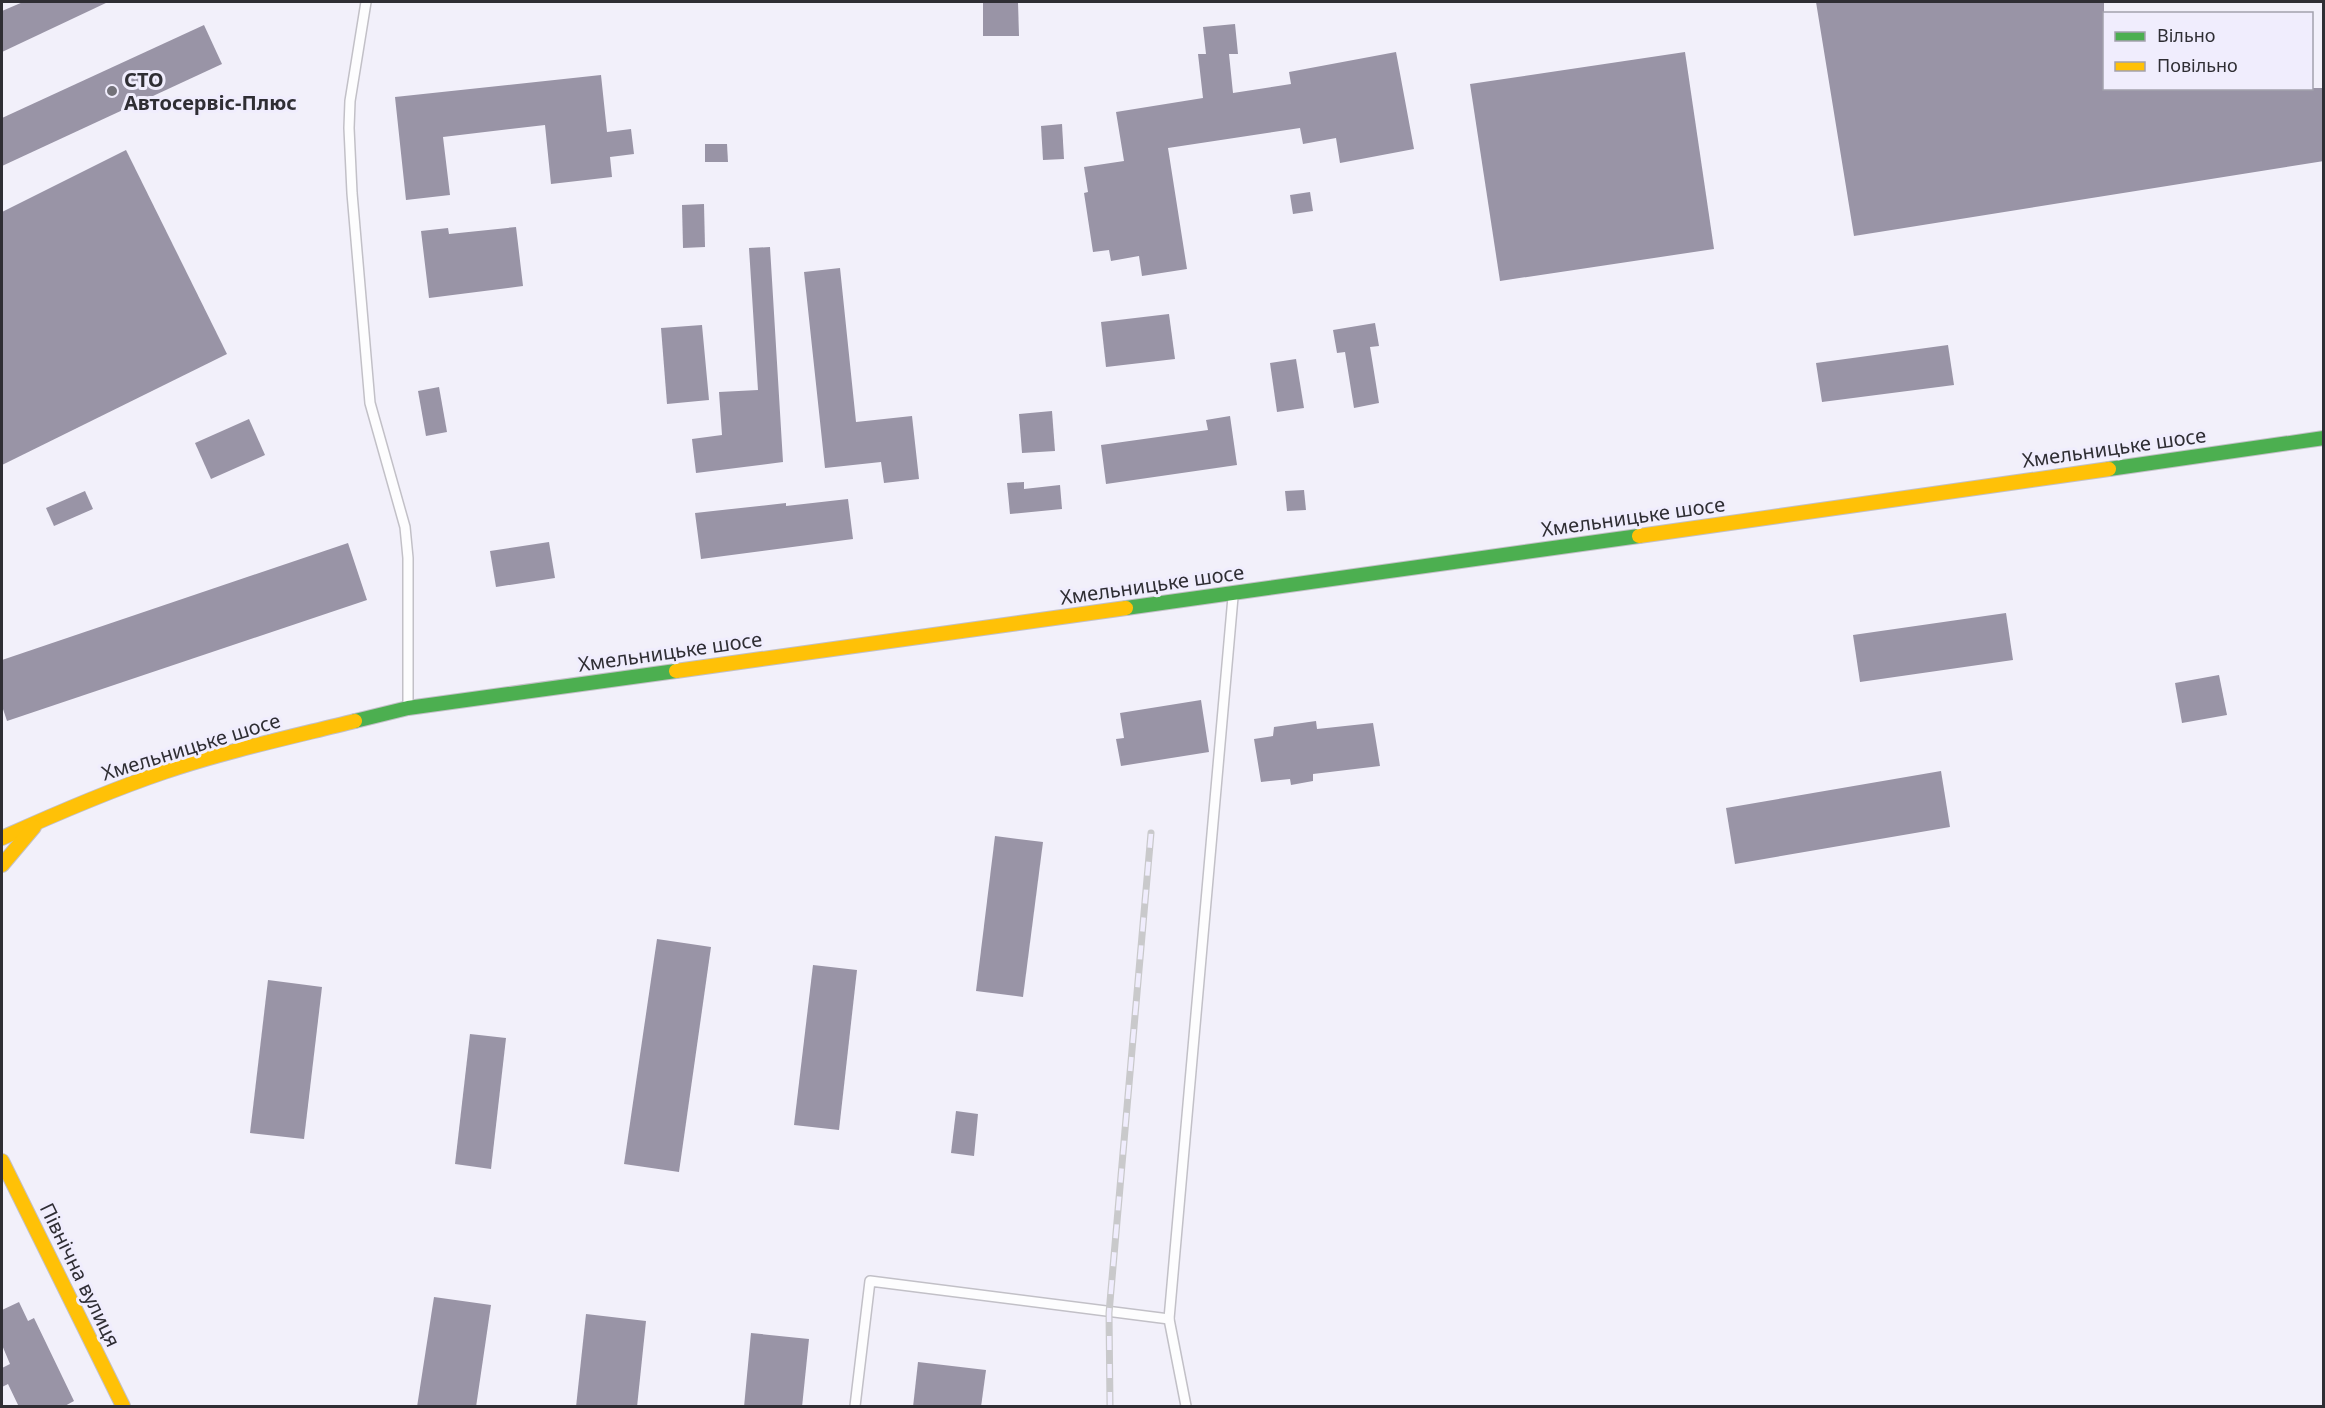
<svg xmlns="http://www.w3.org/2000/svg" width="2325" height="1408" font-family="'Noto Sans',sans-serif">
<rect width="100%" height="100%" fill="#f2f0fa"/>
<!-- building -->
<g fill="#9994a6">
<path d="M23,2H108L2,52V11Z"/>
<path d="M983,2H1018L1019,36H983Z"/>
<path d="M1816,2H2104V88H2324V161L1854,236Z"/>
<path d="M1235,24L1238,54H1229L1233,93L1291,84L1289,72L1396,52L1414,149L1340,163L1336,138L1303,144L1300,128L1168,148L1187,269L1142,276L1139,256L1111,261L1109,250L1093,252L1084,193L1088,192L1084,167L1124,161L1116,112L1203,98L1198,54H1206L1203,27Z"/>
<path d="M204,25L222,64L2,166V118Z"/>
<path d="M1685,52L1714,249L1500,281L1470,84Z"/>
<path d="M601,75L607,132L631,129L634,154L610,157L612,177L551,184L545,125L443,137L450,195L406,200L395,97Z"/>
<path d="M1062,124L1064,159L1043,160L1041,126Z"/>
<path d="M705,144H727L728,162H705Z"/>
<path d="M126,150L227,354L2,465V212Z"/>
<path d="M1310,192L1313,211L1293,214L1290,195Z"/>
<path d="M704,204L705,247L683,248L682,205Z"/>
<path d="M516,227L523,286L429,298L421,231L448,228L449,234Z"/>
<path d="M770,247L783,462L696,473L692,439L722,435L719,392L758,390L749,248Z"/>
<path d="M840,268L856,422L912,416L919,479L884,483L881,462L825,468L804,272Z"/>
<path d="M1169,314L1175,359L1106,367L1101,322Z"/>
<path d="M1375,323L1379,346L1370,347L1379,403L1354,408L1345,352L1337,353L1333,330Z"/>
<path d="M702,325L709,400L667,404L661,328Z"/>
<path d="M1948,345L1954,385L1822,402L1816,363Z"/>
<path d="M1296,359L1304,408L1277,412L1270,363Z"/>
<path d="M439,387L447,432L426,436L418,391Z"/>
<path d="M1052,411L1055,451L1022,453L1019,414Z"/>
<path d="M1230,416L1237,465L1106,484L1101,445L1208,430L1206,420Z"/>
<path d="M249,419L265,455L211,479L195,443Z"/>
<path d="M1024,482V489L1060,485L1062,509L1010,514L1007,483Z"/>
<path d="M1304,490L1306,510L1287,511L1285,491Z"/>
<path d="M85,491L93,509L54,526L46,508Z"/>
<path d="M848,499L853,539L701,559L695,513L786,503V506Z"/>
<path d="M549,542L555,578L496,587L490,551Z"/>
<path d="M348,543L367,600L7,721L2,706V660Z"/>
<path d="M2006,613L2013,660L1860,682L1853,635Z"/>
<path d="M2219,675L2227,715L2182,723L2175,683Z"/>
<path d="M1201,700L1209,752L1121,766L1116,739L1124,738L1120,713Z"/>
<path d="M1316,721L1317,729L1373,723L1380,766L1313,774V781L1291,785L1290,779L1261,782L1254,739L1273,736L1274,727Z"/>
<path d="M1941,771L1950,827L1735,864L1726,808Z"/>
<path d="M995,836L1043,842L1023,997L976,991Z"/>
<path d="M657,939L711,947L679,1172L624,1164Z"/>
<path d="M813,965L857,970L839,1130L794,1125Z"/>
<path d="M268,980L322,987L304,1139L250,1133Z"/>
<path d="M470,1034L506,1038L491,1169L455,1164Z"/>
<path d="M956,1111L978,1114L974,1156L951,1153Z"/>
<path d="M434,1297L491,1305L476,1407H417Z"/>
<path d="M19,1302L28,1321L34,1318L74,1401L63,1407H19L8,1384L2,1387V1368L10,1364L2,1345V1310Z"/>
<path d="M586,1314L646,1321L637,1407H576Z"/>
<path d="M751,1333L809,1339L802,1407H744Z"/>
<path d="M918,1362L986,1370L981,1407H913Z"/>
</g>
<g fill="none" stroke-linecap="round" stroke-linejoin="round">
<!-- lane casing -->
<g stroke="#c2c0c7" stroke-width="12">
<g id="lane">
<path d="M366,2L350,101L349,128L352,193L370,403L405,527L408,558V705"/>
<path d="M855,1406L870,1281L1169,1319"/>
<path d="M1186,1406L1169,1319L1233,597"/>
</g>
</g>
<!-- fast casing -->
<g stroke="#c2c0c7" stroke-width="16">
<g id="fast">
<path d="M2109,469L2324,438"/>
<path d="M1126,608L1639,536"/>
<path d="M355,721L408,708L676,671"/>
</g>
</g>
<!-- slow casing -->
<g stroke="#c2c0c7" stroke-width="16">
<g id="slow">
<path d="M1639,536L2109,469"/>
<path d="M676,671L1126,608"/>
<path d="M2,838C55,814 108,791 164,772C226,751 291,737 355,721"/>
<path d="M2,865L34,827"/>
<path d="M2,1161L123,1406"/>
</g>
</g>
<!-- lane -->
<use href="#lane" stroke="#fdfdfe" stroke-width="9"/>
<!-- fast -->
<use href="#fast" stroke="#4caf50" stroke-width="14"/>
<!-- slow -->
<use href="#slow" stroke="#ffc107" stroke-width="14"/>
<!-- rail casing -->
<g stroke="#c9c9cb" stroke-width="7">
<path id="rail" d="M1110,1406L1109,1313L1151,833"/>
</g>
<!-- rail -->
<use href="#rail" stroke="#f0edfd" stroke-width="4.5" stroke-dasharray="14" stroke-linecap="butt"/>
</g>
<!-- markers -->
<circle fill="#737279" stroke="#f0edfd" stroke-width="2" cx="112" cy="91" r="6"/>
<g text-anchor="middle" stroke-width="6" stroke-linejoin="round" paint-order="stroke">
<!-- poi labels -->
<g font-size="20" font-weight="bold" fill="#2f2e34" stroke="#f0edfd" text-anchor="start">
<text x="124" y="87">СТО<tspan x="124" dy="23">Автосервіс-Плюс</tspan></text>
</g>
<!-- street labels -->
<g font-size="20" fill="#2f2e34" stroke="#f0edfd">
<text transform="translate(2114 448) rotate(-8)" y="7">Хмельницьке шосе</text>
<text transform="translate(1633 517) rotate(-8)" y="7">Хмельницьке шосе</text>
<text transform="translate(1152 585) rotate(-8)" y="7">Хмельницьке шосе</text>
<text transform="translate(670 652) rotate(-8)" y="7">Хмельницьке шосе</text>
<text transform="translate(191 747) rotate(-17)" y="7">Хмельницьке шосе</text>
<text transform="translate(80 1275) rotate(64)" y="7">Північна вулиця</text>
</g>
</g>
<!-- border -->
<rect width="2325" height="1408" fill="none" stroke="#2f2e34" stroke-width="6"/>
<!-- legend -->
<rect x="2103" y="12" width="210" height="78" fill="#f0edfd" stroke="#a3a1ad" stroke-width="1.5"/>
<rect x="2115" y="32" width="30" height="9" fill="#4caf50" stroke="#a3a1ad" stroke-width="1.5"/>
<text x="2157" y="42" font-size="18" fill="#2f2e34">Вільно</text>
<rect x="2115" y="62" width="30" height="9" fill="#ffc107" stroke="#a3a1ad" stroke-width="1.5"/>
<text x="2157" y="72" font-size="18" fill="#2f2e34">Повільно</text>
</svg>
